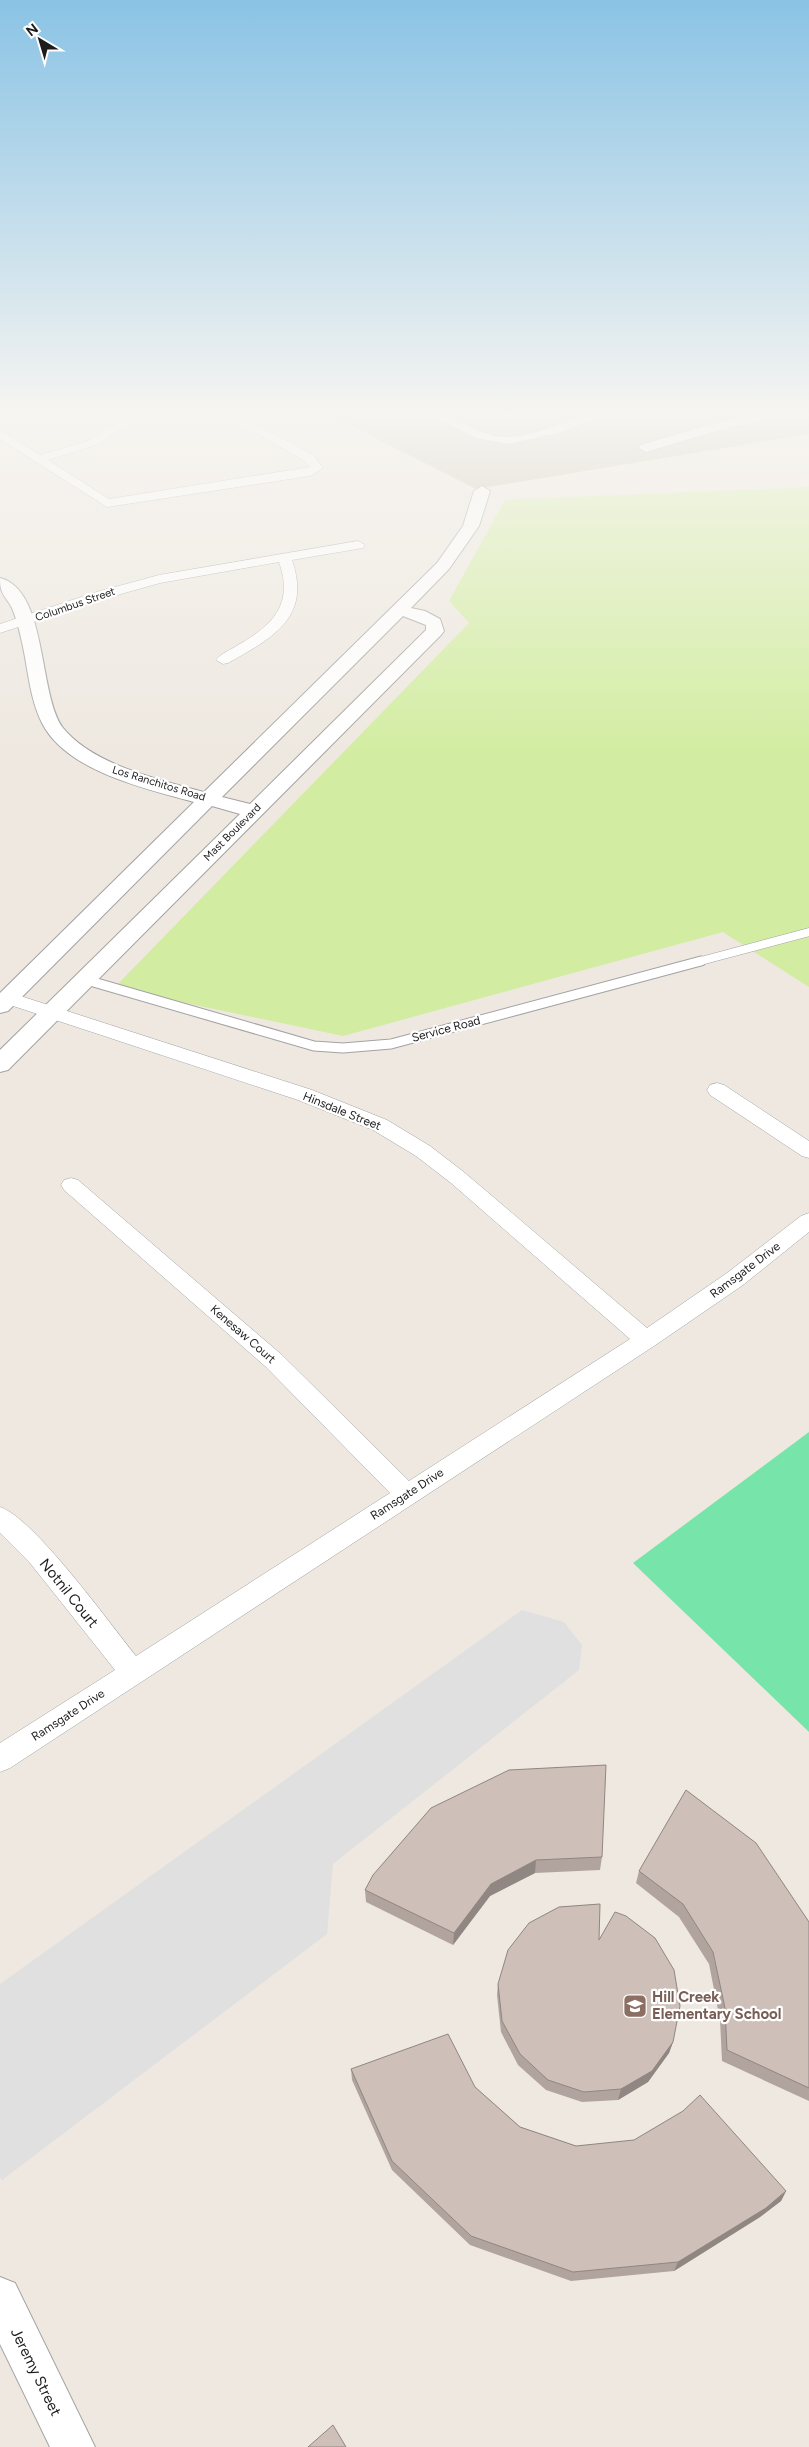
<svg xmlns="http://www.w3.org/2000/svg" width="809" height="2447" font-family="Figtree,sans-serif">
<rect width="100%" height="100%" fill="#eee8e0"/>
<!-- construction -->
<path fill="#c3c0ab" d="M322,411H809V434L476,489Z"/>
<!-- grass -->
<path fill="#d2eda1" d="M809,487V987L723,932L343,1036L114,988L469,623L449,601L505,500Z"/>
<!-- pitch -->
<path fill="#77e4aa" d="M809,1432V1732L633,1563Z"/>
<!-- parking -->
<path fill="#e0e0e0" d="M522,1610L564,1622L582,1645L579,1670L333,1864L327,1934L2,2180L0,2177V1984Z"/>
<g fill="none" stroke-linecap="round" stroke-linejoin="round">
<!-- service-far1 casing -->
<g stroke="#a3a3a3" stroke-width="9">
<path id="service-far1" d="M697,962L809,932"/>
</g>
<!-- service casing -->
<g stroke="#a3a3a3" stroke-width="11">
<path id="service" d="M83,979L314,1046L343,1048L391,1044L701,961"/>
</g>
<!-- minor casing -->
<g stroke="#a3a3a3" stroke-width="1">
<g id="minor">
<path d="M137,411H151L96,445L48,460L109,499L310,467L305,461L217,411H232L313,455L323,468L310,476L107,507L0,439V430L40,455L88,441Z"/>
<path d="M424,411C455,411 474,437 507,437C545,436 579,411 618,411L558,433L509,444L476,438Z"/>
<path d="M358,541L365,545L363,548L292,560C312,618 272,638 228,663L223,664L216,660C221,653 231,650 238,645C273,625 294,604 279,562L160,583L103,599L0,633V624L93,593L159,575Z"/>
<path d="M8,992L312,1090L387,1120L430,1146L465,1173L647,1328L727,1273L801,1216L809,1213V1232L743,1285L654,1346L10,1768L0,1772V1743L115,1670L30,1563L0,1533V1507C34,1518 110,1624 136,1656L390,1493L266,1367L64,1190L61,1185L64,1180L71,1178L78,1180L282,1355L409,1481L630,1339L451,1183L416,1156L373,1130L298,1100L1,1002V994Z"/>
<path d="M717,1083L724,1085L809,1141V1158L802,1156L710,1095L707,1090L710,1085Z"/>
</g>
</g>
<!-- tertiary casing -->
<g stroke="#a3a3a3" stroke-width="2">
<g id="tertiary">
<path d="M766,411H791L789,414L713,432L646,452L639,448L641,445L704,426Z"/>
<path d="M482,486L490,491L479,526L449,569L411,608L425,611L440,619L444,631L441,635L8,1070L0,1072V1050L240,814L212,806L8,1011L0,1013V993L194,802C146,789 66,771 42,723C29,697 28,666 21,638C19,628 16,618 12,608C5,595 0,595 0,578C48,590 38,695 63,728C93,765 160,780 204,792L437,563L463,526L474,491ZM403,616L426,625V630L250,804L222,797Z"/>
<path d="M0,2277L15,2283L95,2447H50L0,2344Z"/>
</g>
</g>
<!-- service-far1 -->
<use href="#service-far1" stroke="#fff" stroke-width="8"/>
<!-- service -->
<use href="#service" stroke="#fff" stroke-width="9"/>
<!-- minor -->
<use href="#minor" fill="#fff" fill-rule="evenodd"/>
<!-- tertiary -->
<use href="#tertiary" fill="#fff" fill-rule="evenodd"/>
</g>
<!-- wall -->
<g fill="#b1a49f">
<path d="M431,1808L602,1857L600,1870L535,1873L490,1896L453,1945L366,1902L365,1890Z"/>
<path d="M639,1871L809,1922V2101L722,2061L720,2020L709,1964L679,1917L636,1883Z"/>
<path d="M599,1940L673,2042L669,2053L648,2082L618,2100L582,2102L546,2090L518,2065L501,2032L497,1995L498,1984Z"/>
<path d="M351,2069L475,2087L520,2127L576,2146L786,2191L781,2201L760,2217L674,2271L571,2281L470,2245L392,2170L352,2080Z"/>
</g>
<!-- shaded-wall -->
<g fill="#908682">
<path d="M536,1860L535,1873L490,1896L453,1945L454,1933L491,1884Z"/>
<path d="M673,2042L669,2053L648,2082L618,2100L621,2089Z"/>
<path d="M786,2191L781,2201L760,2217L674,2271L678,2262Z"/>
</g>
<!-- building -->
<g fill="#cebfb9" stroke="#908682">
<path d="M606,1765L602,1857L536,1860L491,1884L454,1933L365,1890L373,1875L431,1808L509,1770Z"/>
<path d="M686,1790L756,1843L809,1922V2088L727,2050L725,2008L713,1952L683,1904L639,1871Z"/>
<path d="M600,1904L599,1940L615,1912L626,1916L655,1938L674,1970L680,2006L673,2042L652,2071L621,2089L584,2092L548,2080L520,2054L502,2021L498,1984L508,1950L529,1923L559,1907Z"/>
<path d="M448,2034L475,2087L520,2127L576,2146L634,2140L683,2111L700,2095L786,2191L766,2208L678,2262L573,2272L471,2236L392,2161L351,2069Z"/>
<path d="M333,2425L346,2447H308Z"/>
</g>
<!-- sky -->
<linearGradient id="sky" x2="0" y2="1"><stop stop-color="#8ac3e5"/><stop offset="0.55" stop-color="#f7f5f1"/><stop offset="1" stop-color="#f7f5f1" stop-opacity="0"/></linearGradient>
<rect width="809" height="754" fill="url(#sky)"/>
<!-- icons -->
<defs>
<g id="school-square" transform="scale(1.25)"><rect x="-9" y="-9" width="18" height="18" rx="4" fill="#8d6e63" stroke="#fff"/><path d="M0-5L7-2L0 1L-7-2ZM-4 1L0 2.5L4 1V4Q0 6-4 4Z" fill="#fff"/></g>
</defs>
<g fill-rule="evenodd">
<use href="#school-square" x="635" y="2006"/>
</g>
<g text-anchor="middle" stroke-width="4.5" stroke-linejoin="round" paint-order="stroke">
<!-- far-street labels -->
<g font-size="11" fill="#1c1c1c" stroke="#fff">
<text transform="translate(75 604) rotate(-19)" y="4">Columbus Street</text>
<text transform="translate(159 783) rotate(17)" y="4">Los Ranchitos Road</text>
<text transform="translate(232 832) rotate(-45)" y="4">Mast Boulevard</text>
</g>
<!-- street labels -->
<g font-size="12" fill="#1c1c1c" stroke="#fff">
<text transform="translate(446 1029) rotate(-15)" y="4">Service Road</text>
<text transform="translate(342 1111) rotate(22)" y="4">Hinsdale Street</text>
<text transform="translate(745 1270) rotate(-37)" y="4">Ramsgate Drive</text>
<text transform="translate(243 1334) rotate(41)" y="4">Kenesaw Court</text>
<text transform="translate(407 1494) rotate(-33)" y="4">Ramsgate Drive</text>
<text transform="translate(68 1715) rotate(-33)" y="4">Ramsgate Drive</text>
</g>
<!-- near-street labels -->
<g font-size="15" fill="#1c1c1c" stroke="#fff">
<text transform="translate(69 1593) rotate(51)" y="5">Notnil Court</text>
<text transform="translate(36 2372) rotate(64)" y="5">Jeremy Street</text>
</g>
<!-- near-education labels -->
<g font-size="15" font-weight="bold" fill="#785e54" stroke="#fff" text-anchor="start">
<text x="652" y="2002">Hill Creek<tspan x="652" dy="17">Elementary School</tspan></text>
</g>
</g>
<!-- north arrow -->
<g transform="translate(40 40) rotate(322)" stroke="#ffffff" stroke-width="4" paint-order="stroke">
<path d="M0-4L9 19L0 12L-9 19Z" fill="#1c1c1c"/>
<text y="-8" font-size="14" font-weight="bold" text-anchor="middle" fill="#1c1c1c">N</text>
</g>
</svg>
